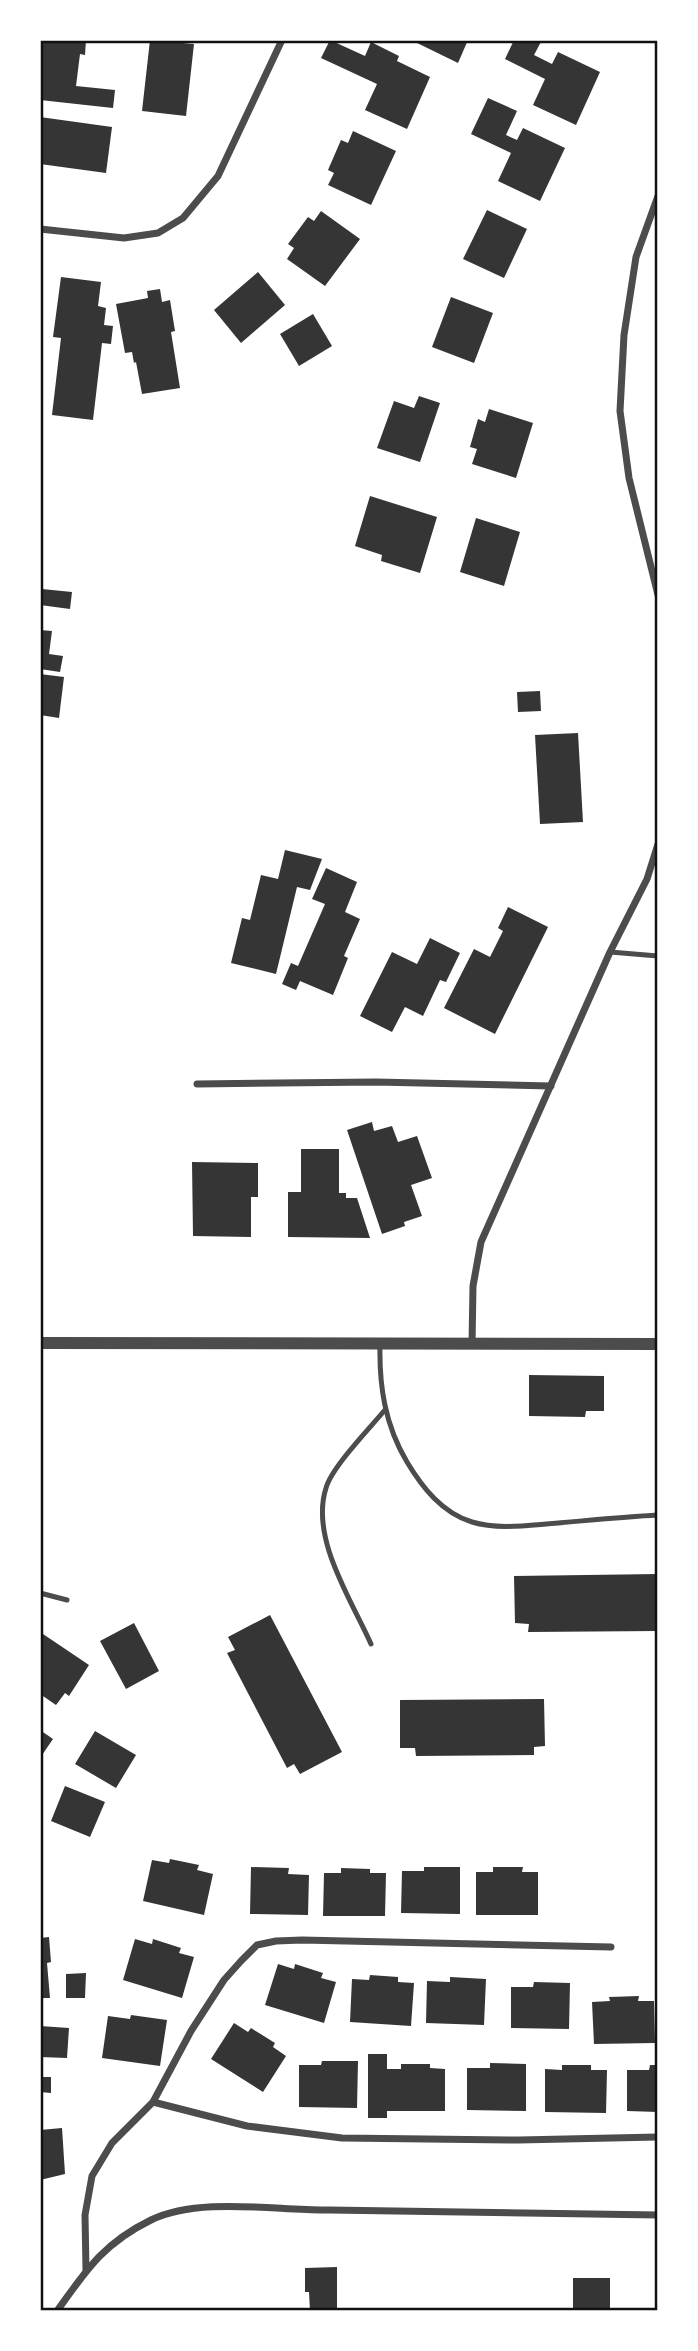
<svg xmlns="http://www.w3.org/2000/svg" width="698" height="2351" font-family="'Public Sans',sans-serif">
<rect width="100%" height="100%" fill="#fff"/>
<!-- building -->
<g fill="#353535">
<path d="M40,40H86L85,55L80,54L76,86L115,90L113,108L40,100Z"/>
<path d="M150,40L194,44L186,116L142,111Z"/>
<path d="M330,40L365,56L371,42L399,56L397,61L430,77L407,129L365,110L377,84L321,58Z"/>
<path d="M411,40H468L458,63Z"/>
<path d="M514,40H542L534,55L552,64L558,52L600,72L576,125L533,105L545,79L505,59Z"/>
<path d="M488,98L517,111L506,135L517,140L523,128L565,148L540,201L498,181L511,153L471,134Z"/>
<path d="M40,117L112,127L106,173L40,164Z"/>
<path d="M353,131L396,151L371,205L328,185L334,173L328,170L341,140L348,143Z"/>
<path d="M487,210L527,229L504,278L463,259Z"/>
<path d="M321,211L360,239L325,286L287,259L294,248L288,244L308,217L314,221Z"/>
<path d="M258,272L285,305L241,343L214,310Z"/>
<path d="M61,277L101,282L98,306L106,308L104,325L113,326L111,344L102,343L93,420L52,415L61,338L53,337Z"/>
<path d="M160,289L162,302L170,300L175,331L171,332L180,388L142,394L136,362L134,363L132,352L125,353L116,304L148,298L147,291Z"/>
<path d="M451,297L493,313L474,363L432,347Z"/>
<path d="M313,314L332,346L299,366L280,334Z"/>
<path d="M419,396L440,403L420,462L377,448L394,401L414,408Z"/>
<path d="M489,409L533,423L516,478L472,464L477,449L470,447L478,419L485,422Z"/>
<path d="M370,496L437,517L420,573L381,561L382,555L355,546Z"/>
<path d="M476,518L520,532L504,586L460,572Z"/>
<path d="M42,589L72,592L70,609L40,605Z"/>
<path d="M40,630L52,631L49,654L63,656L60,672L40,669Z"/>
<path d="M40,674L64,677L59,718L40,715Z"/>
<path d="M540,691L541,711L518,712L517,692Z"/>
<path d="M578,733L583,822L540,824L535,735Z"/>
<path d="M285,850L322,859L310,890L297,887L276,974L231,963L242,918L250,920L261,875L278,879Z"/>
<path d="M326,868L357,882L345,912L360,919L344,956L348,958L333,995L300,981L296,990L282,984L291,963L298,966L325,904L312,899Z"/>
<path d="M508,907L548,927L495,1034L444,1008L474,949L490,957L503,931L498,928Z"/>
<path d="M430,938L460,953L446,982L440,980L423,1016L405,1007L392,1032L360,1016L392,952L417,964Z"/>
<path d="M372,1122L374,1131L392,1126L398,1142L417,1136L432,1178L411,1185L422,1216L404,1222L405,1226L382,1234L347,1130Z"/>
<path d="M301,1149H339V1193H346V1198H357L370,1238L288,1237V1192H301Z"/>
<path d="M192,1162L258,1163V1197H251V1237L193,1236Z"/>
<path d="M529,1375L604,1376V1411H586L585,1417L529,1416Z"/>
<path d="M658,1574V1631L528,1632L529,1624L515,1623L514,1576Z"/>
<path d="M270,1615L342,1752L300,1774L294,1764L287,1768L227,1653L235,1650L228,1637Z"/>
<path d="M134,1623L159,1671L126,1689L100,1641Z"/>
<path d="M40,1632L89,1665L69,1696L65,1693L56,1705L40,1694Z"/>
<path d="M544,1699L545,1746L534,1747V1755L416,1756L415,1748H400V1700Z"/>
<path d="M40,1730L53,1739L40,1758Z"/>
<path d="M95,1731L136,1755L116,1788L75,1764Z"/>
<path d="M65,1786L105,1802L90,1837L51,1821Z"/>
<path d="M170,1859L199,1865L197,1870L213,1874L204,1915L143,1901L152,1860L169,1863Z"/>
<path d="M251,1867L289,1868L288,1874L309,1875L308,1915L250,1914Z"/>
<path d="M424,1867H460V1914L401,1913L402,1871H424Z"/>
<path d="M493,1867H523L522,1872H538V1915H476V1872H493Z"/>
<path d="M341,1868L370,1869V1873H386L385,1916H323L324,1873H341Z"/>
<path d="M49,1937L51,1962L47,1963L50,1998H40V1938Z"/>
<path d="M135,1939L152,1944L153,1939L181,1948L179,1953L194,1957L182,1998L123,1980Z"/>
<path d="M278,1964L294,1969L295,1964L323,1973L321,1978L336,1982L324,2023L265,2005Z"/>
<path d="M86,1973L85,1998H66V1974Z"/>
<path d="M370,1975L398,1977V1982L414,1983L411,2026L350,2022L352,1979L369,1980Z"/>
<path d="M450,1977L486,1979L484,2025L426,2023L427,1981L450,1982Z"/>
<path d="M534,1982L570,1983L569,2029L511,2028V1987H533Z"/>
<path d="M639,1996L638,2001H654L655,2043L594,2044L592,2002L610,2001L609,1997Z"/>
<path d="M131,2015L167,2020L160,2066L102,2058L108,2016L130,2019Z"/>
<path d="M234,2023L248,2032L251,2028L275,2043L273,2047L286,2056L263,2092L211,2059Z"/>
<path d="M40,2026L69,2028L67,2058L40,2057Z"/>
<path d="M368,2054H387V2069H401V2064H430V2068L445,2069V2111H387V2118H368Z"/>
<path d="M322,2061H358L357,2108L299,2107V2065H321Z"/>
<path d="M490,2063L526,2064V2111L467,2110V2068H490Z"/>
<path d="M562,2065H591V2070H607L606,2113L545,2112V2069L562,2070Z"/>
<path d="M650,2065H658V2112L627,2111V2070H649Z"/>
<path d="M40,2077H51V2093L40,2092Z"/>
<path d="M62,2128L65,2174L40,2180V2130Z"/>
<path d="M337,2267V2311H310L309,2292H305V2268Z"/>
<rect x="573" y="2278" width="37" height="33"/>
</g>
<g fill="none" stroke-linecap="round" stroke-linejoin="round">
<!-- service -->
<g stroke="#4c4c4c" stroke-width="5">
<path d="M610,952L658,956"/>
<path d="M380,1344C379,1386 385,1425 407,1462C422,1487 442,1513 472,1522C495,1529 522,1526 546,1524C583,1521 620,1517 658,1515"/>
<path d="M40,1593L67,1600"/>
<path d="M371,1644C351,1599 310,1538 326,1488C332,1467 369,1429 384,1411"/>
</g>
<!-- minor -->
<g stroke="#4c4c4c" stroke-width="7">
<path d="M658,196L636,257L624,335L620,411L629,478L658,595"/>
<path d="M40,229L124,238L158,233L183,218L218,176L282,40"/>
<path d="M197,1084L376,1082L551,1086"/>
<path d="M472,1345L473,1286L481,1242L610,952L647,879L658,844"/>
<path d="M153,2102L247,2126L342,2138L519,2140L658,2137"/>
<path d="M86,2270L85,2215L92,2176L112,2143L153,2102L191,2031L224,1980L241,1961L257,1945L276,1941L302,1940L611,1947"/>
<path d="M57,2311C87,2269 104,2243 151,2220C198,2197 272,2210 324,2210C435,2212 546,2213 658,2215"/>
</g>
<!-- tertiary -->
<path stroke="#4c4c4c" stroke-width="12" d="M40,1343L658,1344"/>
</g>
<!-- border -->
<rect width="698" height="2351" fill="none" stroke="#ffffff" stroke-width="84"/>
<rect x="42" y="42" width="614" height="2267" fill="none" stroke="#111" stroke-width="2.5"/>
</svg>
